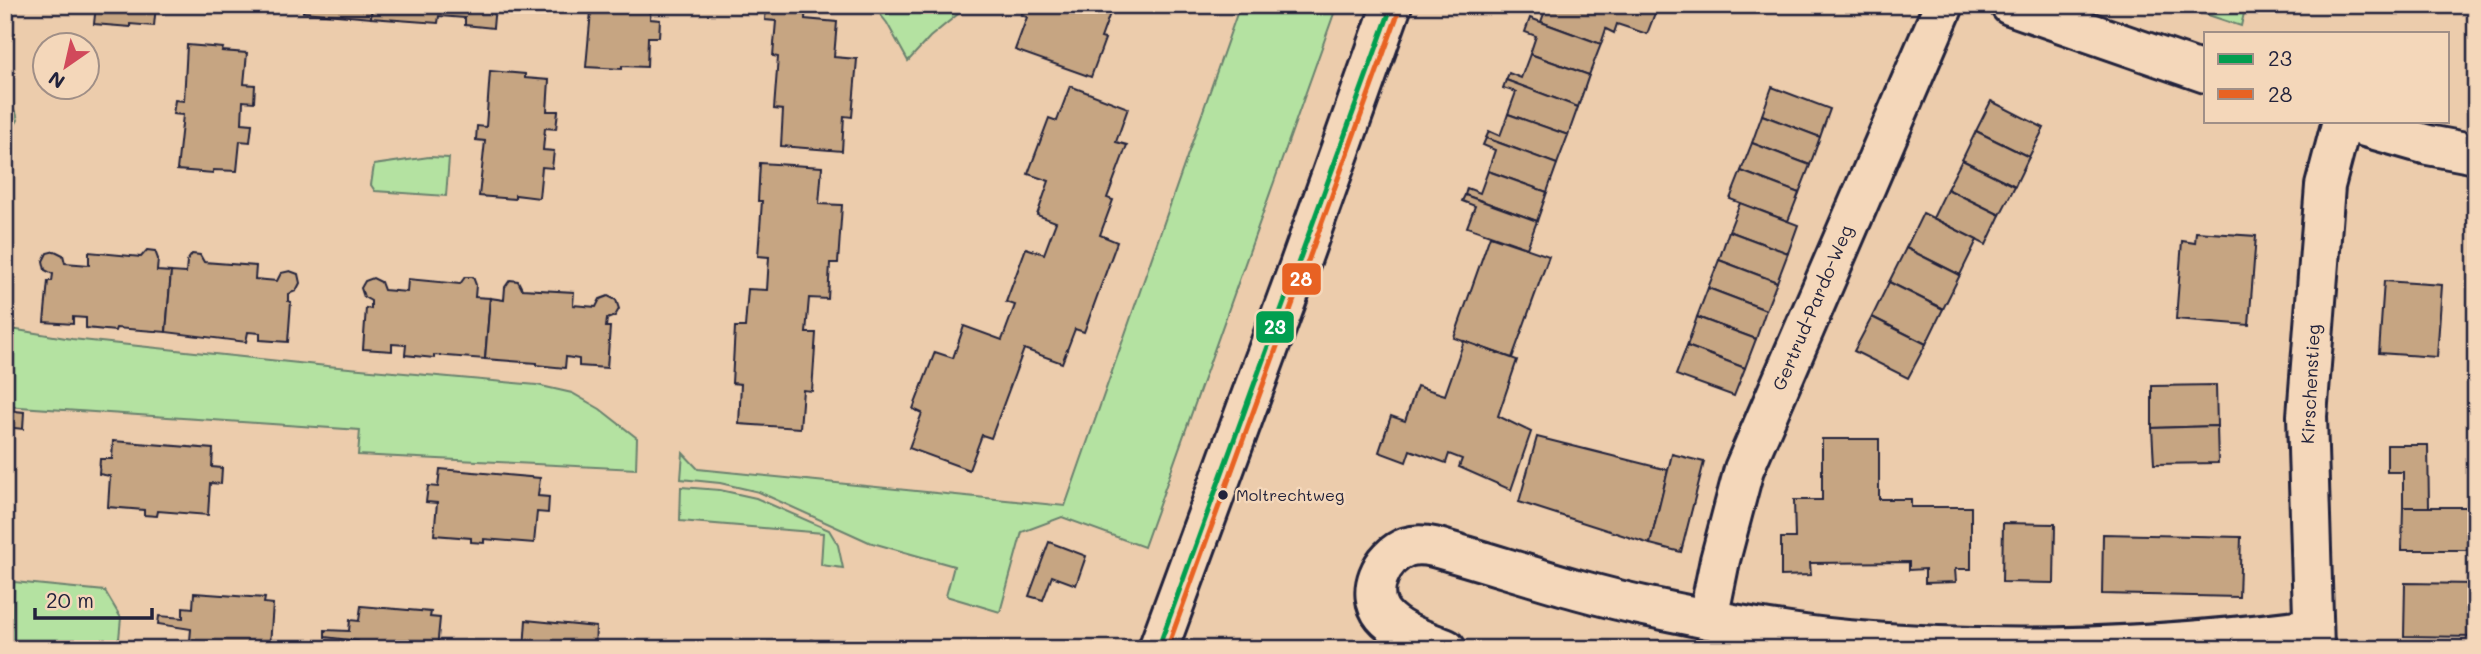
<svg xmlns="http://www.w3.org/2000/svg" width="2481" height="654" font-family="Mali,sans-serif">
<rect width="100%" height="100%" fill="#ecccac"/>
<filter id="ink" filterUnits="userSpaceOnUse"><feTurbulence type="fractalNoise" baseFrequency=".0143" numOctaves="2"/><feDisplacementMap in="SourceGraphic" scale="14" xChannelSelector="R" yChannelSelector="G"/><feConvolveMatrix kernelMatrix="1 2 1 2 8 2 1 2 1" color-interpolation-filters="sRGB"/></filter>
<g filter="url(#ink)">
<!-- green -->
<g fill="#b4e2a1" stroke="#6b826e" stroke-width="2">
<path d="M873,5H964L958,14L930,37L908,61L887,23Z"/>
<path d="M1240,5H1337L1144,547L1062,517L1022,532L1000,612L946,596L954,566L869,542L759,492L720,483L681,479L683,453L698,469L1065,506Z"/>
<path d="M2178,5H2246L2241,26Z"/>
<path d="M6,107L16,112L18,120L10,132L5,133Z"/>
<path d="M429,157L449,158L446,196L375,191L371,185L374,165Z"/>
<path d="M5,328L72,339L327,366L537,385L572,393L600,409L637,438L636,469L358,455L360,430L5,406Z"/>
<path d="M681,487L720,490L756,498L829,530L838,545L843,568L821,565L823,533L680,521Z"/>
<path d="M14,582L105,591L121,618L118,649H10Z"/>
</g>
<!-- building -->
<g fill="#c6a582" stroke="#22223b" stroke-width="2">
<path d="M96,5H156L154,26L130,24V27L94,24Z"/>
<path d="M249,5H278L277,10L249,8Z"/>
<path d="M304,5H372L371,18L303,12Z"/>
<path d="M372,5H495L493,28L465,25V18L439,16L438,23L371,18Z"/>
<path d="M582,5H651L650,19L660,20L659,37H648L647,67L622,66V69L586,67L591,11H582Z"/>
<path d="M766,5H806L805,19L837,22L834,57L857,59L852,117L844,116L842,151L781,146L783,110L774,109L778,57L773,56L776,21L765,20Z"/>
<path d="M1025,5H1118L1117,7L1113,6L1109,16L1101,38L1105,39L1091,77L1015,50L1027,17L1021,15Z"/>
<path d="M1547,5H1658L1647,34L1617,24L1614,33L1606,29L1601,44L1541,22Z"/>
<path d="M1530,18L1601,44L1589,75L1530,54L1536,36L1525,32Z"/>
<path d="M187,45L223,48L222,51L247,53L244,84L255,85L254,102L243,101L242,123L252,124L250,142L240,141L237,171L213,170V173L177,170L183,115L173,114L175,100L184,101Z"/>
<path d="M1530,54L1589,75L1578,107L1506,80L1509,73L1521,78Z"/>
<path d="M490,71L525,74V78L549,80L547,111H558L556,129L545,128L543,150L554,151L552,168L542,167L539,198L515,195V199L479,196L485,141L476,140L477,126L486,127Z"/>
<path d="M1506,80L1578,107L1568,135L1508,114L1516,92L1503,88Z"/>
<path d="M1070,86L1128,108L1116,142L1127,145L1107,198L1113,200L1100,235L1117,242L1084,332L1075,329L1062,363L1024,349L991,438L982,435L969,470L909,448L922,413L913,409L935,352L953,358L964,326L1002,340L1015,305L1006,302L1026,248L1044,254L1056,222L1037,215L1049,181L1028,174L1049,118L1057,121Z"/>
<path d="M1772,87L1830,109L1820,137L1762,115Z"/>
<path d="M1991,101L2044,128L2029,157L1976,131Z"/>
<path d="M1508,114L1568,135L1557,164L1486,138L1489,131L1500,136Z"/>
<path d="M1762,115L1820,137L1810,165L1752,143Z"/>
<path d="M1976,131L2029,157L2015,186L1962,160Z"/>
<path d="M1486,138L1557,164L1547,192L1488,171L1495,150L1483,145Z"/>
<path d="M1752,143L1810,165L1799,193L1741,171Z"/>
<path d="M1962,160L2015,186L2000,215L1947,189Z"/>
<path d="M760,163L822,167L819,204L842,205L838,263H830L828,299L809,298L806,333H816L812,391L803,390L800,428L739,424L741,384L732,383L735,327H745L748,289L767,290L769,257L758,256L762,201H758Z"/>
<path d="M1488,171L1547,192L1537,221L1465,195L1467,188L1480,193Z"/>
<path d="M1741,171L1799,193L1788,221L1730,199Z"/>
<path d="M1947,189L2000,215L1986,245L1933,218Z"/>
<path d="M1465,195L1537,221L1527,248L1467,227L1475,206L1462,201Z"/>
<path d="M1740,203L1798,225L1788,253L1729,231Z"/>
<path d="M1923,213L1977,240L1960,275L1906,248Z"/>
<path d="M1729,231L1788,253L1777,282L1719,260Z"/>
<path d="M2196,232L2256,236L2249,325L2176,319L2182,241L2195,243Z"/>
<path d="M1490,236L1549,256L1512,358L1454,338Z"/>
<path d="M1906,248L1960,275L1943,309L1889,282Z"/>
<path d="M147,250L155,251L158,259L157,271L171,272L166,332L116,328L115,331L86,328V318L73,317V324L44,322L48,281H52L53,274L45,270L43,261L47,253L55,251L63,255L65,263L89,265V252L141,257Z"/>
<path d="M192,254L200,255L204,262L256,266L255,279L277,281L281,273L290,271L298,274L300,283L296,291L288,294V301L291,302L288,342L260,340V333L248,332L246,342L166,332L171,272L186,273L187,261Z"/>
<path d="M1719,260L1777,282L1766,310L1708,288Z"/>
<path d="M465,277H473L476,285L475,297L490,298L485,359L434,355V358L405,355L406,345L392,344V351L363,349L366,308L371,309V301L364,297L361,288L365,281L373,278L381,282L384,290L407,292L408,279L460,284Z"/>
<path d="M510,280L518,281L522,289L574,292L573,305L596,307L600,299L608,296L616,300L619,309L615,316L607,319L606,327H610L607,368L579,366V359L566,357L565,368L536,365V363L485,359L490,298L504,300L505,287Z"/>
<path d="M2384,281L2442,285L2437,357L2379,353Z"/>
<path d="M1889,282L1943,309L1926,344L1872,317Z"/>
<path d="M1708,288L1766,310L1756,339L1697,317Z"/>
<path d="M1697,317L1756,339L1745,368L1687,346Z"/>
<path d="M1872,317L1926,344L1908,378L1854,351Z"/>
<path d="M1464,341L1517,360L1498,416L1531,432L1511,490L1459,467L1462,459L1449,454L1446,463L1410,450L1406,462L1379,452L1391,416L1405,421L1417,386L1445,395Z"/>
<path d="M1687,346L1745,368L1734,396L1676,375Z"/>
<path d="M2216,385L2217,426L2152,428V386Z"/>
<path d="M5,410L24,412L23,429L5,427Z"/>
<path d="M2217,426L2218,463L2154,464L2152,428Z"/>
<path d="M1537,437L1668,470L1650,544L1519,502Z"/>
<path d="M1822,439H1879V499H1911V507H1971V569H1955L1956,582L1925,583V569L1909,570V562L1810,563L1811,575L1781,576V538H1795L1794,500H1822Z"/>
<path d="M113,441L213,449L212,467L222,468L221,484L210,483L208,515L158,511L157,516L144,515V510L108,507L110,476L99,474L100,459H112Z"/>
<path d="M2387,445H2428L2429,507H2403V472H2387Z"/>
<path d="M1672,454L1704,462L1681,552L1650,544Z"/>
<path d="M440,469L540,478L538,496L549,497L548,513L537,512L534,543L484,539V543L471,542V538L434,535L437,503L426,502L428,486L438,487Z"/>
<path d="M2403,507H2472L2471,550H2402Z"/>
<path d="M2003,523L2055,524L2054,583L2002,582Z"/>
<path d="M2103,534L2241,537L2239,597L2102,594Z"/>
<path d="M1049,542L1086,556L1076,585L1052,576L1043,600L1029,596Z"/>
<path d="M2405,583L2476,584V637L2404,636Z"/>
<path d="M194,593L265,598L264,603L273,604L270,645L261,644L260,647L190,641L191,629L158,624L159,616L183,618V607L193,608Z"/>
<path d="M361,606L431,612L430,617L440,618L437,649H357L358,641L325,637V630L349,631L350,620L359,621Z"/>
<path d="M526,620L596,627L595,649H524Z"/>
<path d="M812,640L824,649H806Z"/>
<path d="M190,641L260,647V649H189Z"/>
</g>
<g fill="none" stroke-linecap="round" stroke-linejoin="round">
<!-- minor casing -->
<g stroke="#22223b" stroke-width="44">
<g id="minor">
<path d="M1708,619L1720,560L1744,469L1944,5"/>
<path d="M1446,649C1425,640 1398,633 1383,615C1365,593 1381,556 1407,547C1417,544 1425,545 1434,547C1506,567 1576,592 1649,607C1714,621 1780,634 1847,640C2002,654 2158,648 2312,628"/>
<path d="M2314,649L2307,416L2325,186L2342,121"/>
</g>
</g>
<!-- tertiary casing -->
<g stroke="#22223b" stroke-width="44">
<g id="tertiary">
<path d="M2010,5L2206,73"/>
<path d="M2344,121L2428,145L2476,154"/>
</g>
</g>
<!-- secondary casing -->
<g stroke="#22223b" stroke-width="44">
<path id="secondary" d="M1158,649L1299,266L1392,5"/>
</g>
<!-- minor -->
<use href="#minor" stroke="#f4d7ba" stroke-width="38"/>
<!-- tertiary -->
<use href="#tertiary" stroke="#f4d7ba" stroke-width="38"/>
<!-- secondary -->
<use href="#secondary" stroke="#f4d7ba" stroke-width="38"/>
<!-- bus-1 casing -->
<g stroke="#f4d7ba" stroke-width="10">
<path id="bus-1" d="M1158,649L1392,5"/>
</g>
<!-- bus-2 casing -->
<g stroke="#f4d7ba" stroke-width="10">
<path id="bus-2" d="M1167,649L1400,8"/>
</g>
<!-- bus-1 -->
<use href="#bus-1" stroke="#029f50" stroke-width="5"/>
<!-- bus-2 -->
<use href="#bus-2" stroke="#e86223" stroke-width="5"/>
</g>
</g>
<!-- markers -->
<circle fill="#22223b" stroke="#f4d7ba" stroke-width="2.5" cx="1223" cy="495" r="6"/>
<g text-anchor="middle" stroke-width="5" stroke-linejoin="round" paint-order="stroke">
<!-- bus labels -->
<g font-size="16" fill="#22223b" stroke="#f4d7ba" text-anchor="start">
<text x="1236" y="501">Moltrechtweg</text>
</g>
<!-- street labels -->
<g font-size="18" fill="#22223b" stroke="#f4d7ba">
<text transform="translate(1813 308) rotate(-67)" y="6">Gertrud-Pardo-Weg</text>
<text transform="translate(2311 384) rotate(-87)" y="6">Kirschenstieg</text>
</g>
</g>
<g stroke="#f4d7ba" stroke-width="2.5">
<rect x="1281" y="262" width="41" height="34" rx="7" fill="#e86223"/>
<rect x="1255" y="310" width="40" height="34" rx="7" fill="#029f50"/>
</g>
<g font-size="19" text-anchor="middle" font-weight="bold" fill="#fff">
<text x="1301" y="286">28</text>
<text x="1275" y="334">23</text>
</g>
<!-- margin -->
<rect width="2481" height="654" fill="none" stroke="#f4d7ba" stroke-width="28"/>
<rect x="14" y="14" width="2453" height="626" fill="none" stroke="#22223b" stroke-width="2.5" filter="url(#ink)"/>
<!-- legend -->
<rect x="2204" y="32" width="245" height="91" fill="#f4d7ba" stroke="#a08f87" stroke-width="2"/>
<rect x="2218" y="54" width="35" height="10" fill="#029f50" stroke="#a08f87" stroke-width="2"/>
<text x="2268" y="66" font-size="21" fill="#22223b">23</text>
<rect x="2218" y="89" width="35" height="10" fill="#e86223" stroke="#a08f87" stroke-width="2"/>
<text x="2268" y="102" font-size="21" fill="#22223b">28</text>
<!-- north arrow -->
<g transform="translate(66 66) rotate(214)"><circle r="33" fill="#f4d7ba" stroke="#a08f87" stroke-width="2"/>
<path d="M0-5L12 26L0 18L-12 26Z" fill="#d1495b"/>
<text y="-10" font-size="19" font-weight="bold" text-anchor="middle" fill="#22223b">N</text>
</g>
<!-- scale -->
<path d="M35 608v10h117v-10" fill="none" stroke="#22223b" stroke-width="3.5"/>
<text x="46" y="608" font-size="21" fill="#22223b" stroke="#f4d7ba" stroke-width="5" paint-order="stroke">20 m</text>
</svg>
